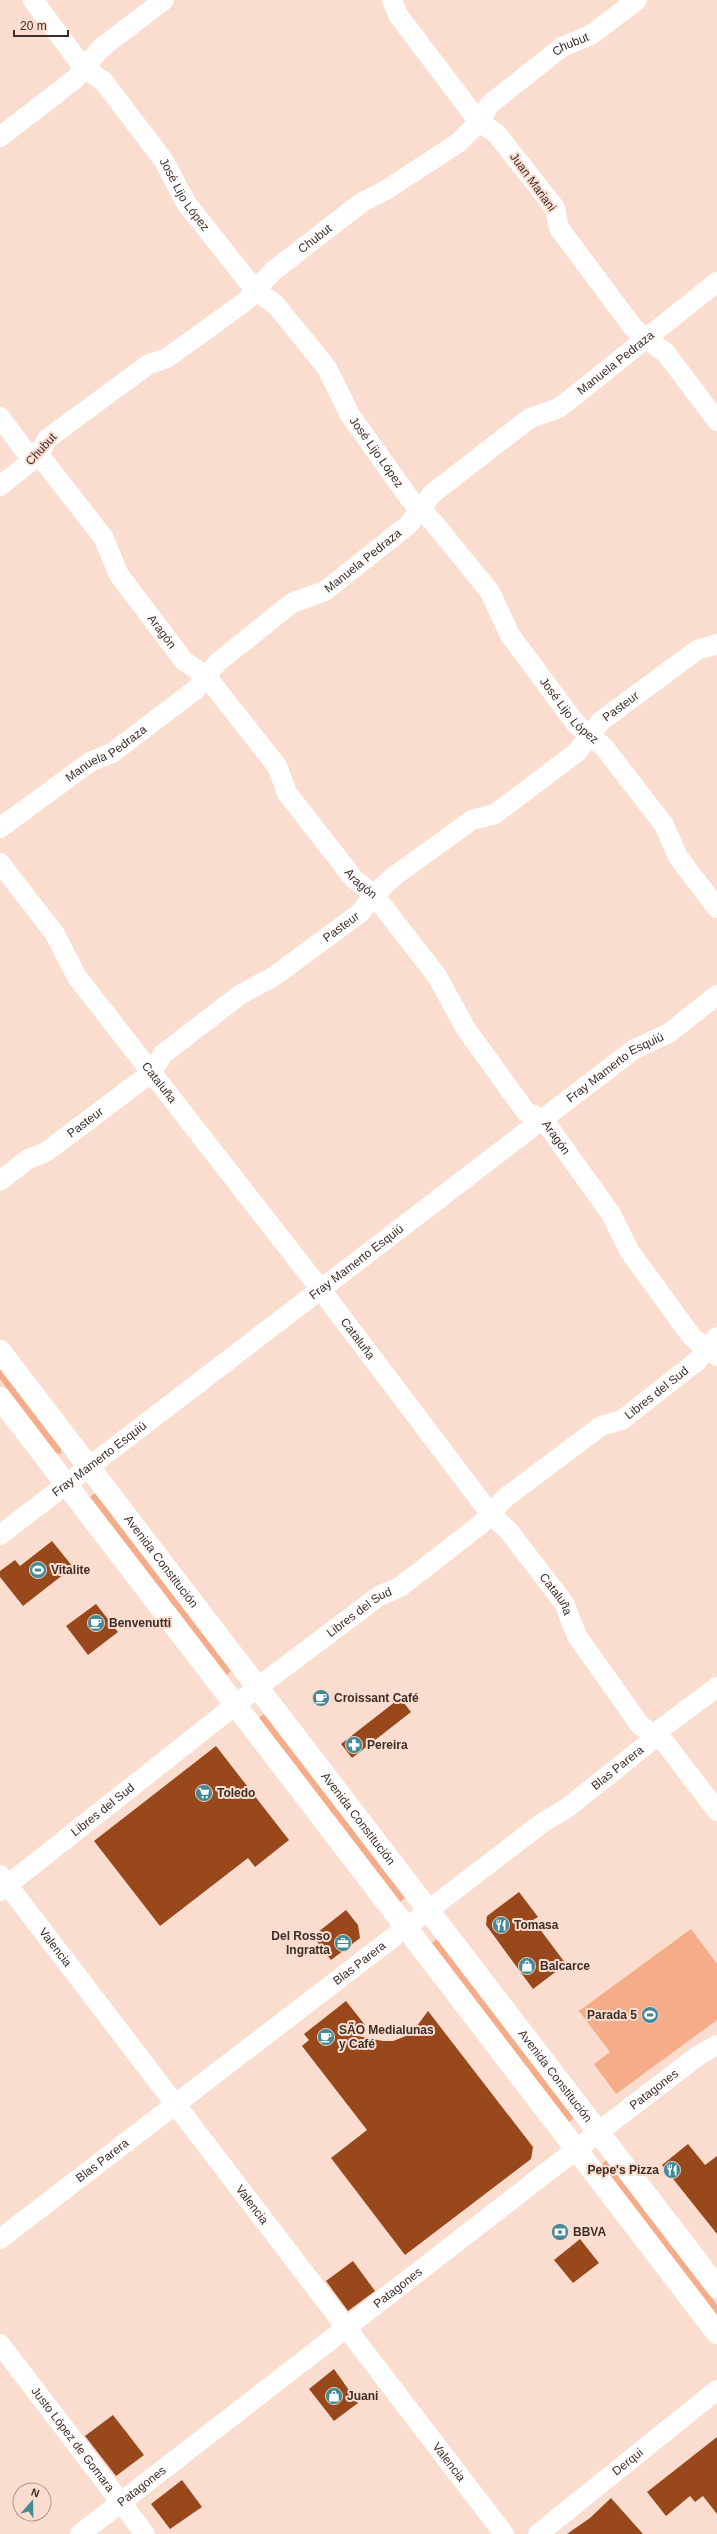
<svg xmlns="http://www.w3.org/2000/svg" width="717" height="2534" font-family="Arial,sans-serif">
<rect width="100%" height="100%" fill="#fbddcf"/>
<!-- green -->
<g fill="#f6ac89">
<path d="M0,1369L61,1449V1454L56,1453L0,1379Z"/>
<path d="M95,1493L231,1671L227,1675L90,1497Z"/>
<path d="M264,1714L405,1898L400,1902L259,1718Z"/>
<path d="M691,1929L717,1964V2020L616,2094L594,2064L610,2052L579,2011Z"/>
<path d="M437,1939L574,2118L569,2122L432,1943Z"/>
<path d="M606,2160L717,2305V2315L602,2164Z"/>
</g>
<!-- building -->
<g fill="#99481b">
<path d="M52,1541L73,1567L23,1606L0,1577V1571L15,1560L20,1566Z"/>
<path d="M96,1604L118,1632L88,1655L66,1626Z"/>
<path d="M400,1698L411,1712L352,1758L341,1744Z"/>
<path d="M216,1746L289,1840L255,1867L248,1858L160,1926L94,1841Z"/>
<path d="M519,1892L538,1917L533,1920L566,1964L533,1989L486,1925L487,1916Z"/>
<path d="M346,1910L358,1925L360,1938L331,1960L313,1936Z"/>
<path d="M346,2001L365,2025L352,2035L383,2041H393L411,2034L428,2011L533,2147L531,2159L405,2255L331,2158L367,2130L302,2046L309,2040L304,2034Z"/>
<path d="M688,2144L705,2165L717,2156V2234L662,2165Z"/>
<path d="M580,2239L599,2263L573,2283L554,2260Z"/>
<path d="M353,2261L375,2291L348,2311L326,2281Z"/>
<path d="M334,2369L358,2403L334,2421L309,2389Z"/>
<path d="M113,2415L144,2455L116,2476L85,2436Z"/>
<path d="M717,2437V2514L703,2496L695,2502L690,2496L666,2516L647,2492Z"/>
<path d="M182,2480L202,2507L170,2529L151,2504Z"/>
<path d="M611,2498L643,2534H567L590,2518Z"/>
</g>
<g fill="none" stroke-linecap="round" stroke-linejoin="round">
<!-- minor -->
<g stroke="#fff" stroke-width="20">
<path id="s1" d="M33,0L83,67L104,82L164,161L186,203L255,290L275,304L327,368L350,415L410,499L434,523L490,592L510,635L576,724L604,747L664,825L678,857L717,908"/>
<path d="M392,0L398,15L479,122L496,133L555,208L559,228L632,326L645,339L665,352L717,421"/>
<path d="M0,137L75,79L101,48L164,0"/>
<path id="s2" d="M0,417L25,451L39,455L103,537L119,575L184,661L206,676L277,766L287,793L354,879L374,895L437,976L466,1029L526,1112L543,1119L611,1214L630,1252L692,1337L717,1356"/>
<path id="s3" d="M0,486L39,455L47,439L149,364L167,358L246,301L273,271L361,203L386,190L458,143L479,122L490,104L562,47L591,35L637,0"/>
<path id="s4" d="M0,828L90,762L112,753L195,690L217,663L292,603L325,591L408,525L433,493L530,418L559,408L717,282"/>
<path id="s5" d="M0,863L55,934L77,977L321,1290L492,1516L508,1530L564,1603L577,1636L640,1725L666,1744L717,1811"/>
<path id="s6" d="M0,1181L28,1159L46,1152L152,1072L163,1054L241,994L273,977L360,913L374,895L393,877L472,820L495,814L577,752L601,721L697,650L717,644"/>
<path id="s7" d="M0,1535L633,1050L669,1033L717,995"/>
<path id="s8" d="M0,1875L504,2534"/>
<path id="s9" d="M0,1891L258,1687L379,1596L400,1587L481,1524L505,1498L601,1426L622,1420L697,1361L717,1337"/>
<path id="s10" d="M0,2239L542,1823L567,1808L646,1745L662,1728L717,1687"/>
<path id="s11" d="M0,2344L145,2534"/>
<path id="s12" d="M80,2534L627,2110L699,2055L717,2045"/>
<path id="s13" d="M538,2534L717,2390"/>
</g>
<!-- primary -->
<g stroke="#fff" stroke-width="22">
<path id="s14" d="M0,1351L717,2287"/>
<path d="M0,1398L717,2333"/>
</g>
</g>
<!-- icons -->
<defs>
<g id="stadium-disc" transform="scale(0.9)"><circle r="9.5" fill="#448996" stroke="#fbddcf"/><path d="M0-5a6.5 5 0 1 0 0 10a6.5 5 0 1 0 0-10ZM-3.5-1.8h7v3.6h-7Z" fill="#fff"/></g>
<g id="cafe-disc" transform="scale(0.9)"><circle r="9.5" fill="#448996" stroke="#fbddcf"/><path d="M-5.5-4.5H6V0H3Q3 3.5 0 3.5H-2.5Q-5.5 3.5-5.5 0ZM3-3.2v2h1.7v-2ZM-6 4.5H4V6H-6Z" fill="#fff"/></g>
<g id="pharmacy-disc" transform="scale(0.9)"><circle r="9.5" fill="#448996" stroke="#fbddcf"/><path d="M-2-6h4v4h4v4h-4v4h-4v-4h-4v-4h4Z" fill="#fff"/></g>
<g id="supermarket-disc" transform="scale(0.9)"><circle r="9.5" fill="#448996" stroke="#fbddcf"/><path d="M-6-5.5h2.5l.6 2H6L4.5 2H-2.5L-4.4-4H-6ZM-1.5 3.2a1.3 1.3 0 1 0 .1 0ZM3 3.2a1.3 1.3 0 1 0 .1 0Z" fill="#fff"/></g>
<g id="restaurant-disc" transform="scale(0.9)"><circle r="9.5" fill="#448996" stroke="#fbddcf"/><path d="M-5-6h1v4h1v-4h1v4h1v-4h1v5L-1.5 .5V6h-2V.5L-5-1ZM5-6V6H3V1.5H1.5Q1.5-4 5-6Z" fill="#fff"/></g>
<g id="office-disc" transform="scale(0.9)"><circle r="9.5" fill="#448996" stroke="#fbddcf"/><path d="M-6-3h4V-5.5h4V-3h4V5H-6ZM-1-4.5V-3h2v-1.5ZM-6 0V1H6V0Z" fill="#fff"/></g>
<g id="shop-disc" transform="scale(0.9)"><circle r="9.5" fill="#448996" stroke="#fbddcf"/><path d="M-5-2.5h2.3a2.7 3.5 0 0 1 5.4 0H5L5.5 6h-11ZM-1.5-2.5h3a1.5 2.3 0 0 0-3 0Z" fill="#fff"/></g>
<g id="bank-disc" transform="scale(0.9)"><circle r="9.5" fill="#448996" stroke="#fbddcf"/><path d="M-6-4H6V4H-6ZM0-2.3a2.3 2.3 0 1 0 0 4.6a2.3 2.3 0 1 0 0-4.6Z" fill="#fff"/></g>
</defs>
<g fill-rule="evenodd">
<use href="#stadium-disc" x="38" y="1570"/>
<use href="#cafe-disc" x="96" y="1623"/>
<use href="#cafe-disc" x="321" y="1698"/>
<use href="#pharmacy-disc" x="354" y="1745"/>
<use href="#supermarket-disc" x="204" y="1793"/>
<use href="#restaurant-disc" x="501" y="1925"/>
<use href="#office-disc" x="343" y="1943"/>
<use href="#shop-disc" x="527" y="1966"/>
<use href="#stadium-disc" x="650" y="2015"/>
<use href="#cafe-disc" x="326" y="2037"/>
<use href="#restaurant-disc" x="672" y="2170"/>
<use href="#bank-disc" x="560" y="2232"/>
<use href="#shop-disc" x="334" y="2396"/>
</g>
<g text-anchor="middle" stroke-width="4" stroke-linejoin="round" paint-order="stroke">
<!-- street labels -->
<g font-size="12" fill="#3d2e28" stroke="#fbddcf">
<text dy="4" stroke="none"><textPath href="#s3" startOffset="728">Chubut</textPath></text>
<text transform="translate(533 182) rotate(54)" y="4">Juan Mariani</text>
<text dy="4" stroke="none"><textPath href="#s1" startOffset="248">José Lijo López</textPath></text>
<text dy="4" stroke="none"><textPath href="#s3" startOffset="404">Chubut</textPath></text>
<text dy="4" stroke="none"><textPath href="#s4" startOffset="778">Manuela Pedraza</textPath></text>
<text transform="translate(41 449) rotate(-47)" y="4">Chubut</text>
<text dy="4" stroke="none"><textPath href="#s1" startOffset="572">José Lijo López</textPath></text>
<text dy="4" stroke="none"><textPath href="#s4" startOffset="454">Manuela Pedraza</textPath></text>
<text dy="4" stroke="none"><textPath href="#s2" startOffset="273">Aragón</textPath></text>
<text dy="4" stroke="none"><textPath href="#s6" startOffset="788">Pasteur</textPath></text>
<text dy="4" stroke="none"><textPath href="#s1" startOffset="896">José Lijo López</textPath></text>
<text dy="4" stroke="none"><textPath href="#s4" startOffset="130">Manuela Pedraza</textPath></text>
<text dy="4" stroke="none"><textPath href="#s2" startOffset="597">Aragón</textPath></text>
<text dy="4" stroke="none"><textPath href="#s6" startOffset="428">Pasteur</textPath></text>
<text dy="4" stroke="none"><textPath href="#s7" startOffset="773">Fray Mamerto Esquiú</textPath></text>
<text dy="4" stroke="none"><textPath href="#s5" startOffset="272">Cataluña</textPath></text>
<text dy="4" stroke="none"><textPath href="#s6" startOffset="104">Pasteur</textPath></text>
<text dy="4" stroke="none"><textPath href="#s2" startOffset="921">Aragón</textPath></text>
<text dy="4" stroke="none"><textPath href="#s7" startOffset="449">Fray Mamerto Esquiú</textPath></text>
<text dy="4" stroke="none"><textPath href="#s5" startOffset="596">Cataluña</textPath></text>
<text dy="4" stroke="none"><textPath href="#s9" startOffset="827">Libres del Sud</textPath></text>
<text dy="4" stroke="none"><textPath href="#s7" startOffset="125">Fray Mamerto Esquiú</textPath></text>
<text dy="4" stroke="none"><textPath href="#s14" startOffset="265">Avenida Constitución</textPath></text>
<text dy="4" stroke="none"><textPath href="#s5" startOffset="920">Cataluña</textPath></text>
<text dy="4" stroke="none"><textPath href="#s9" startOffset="455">Libres del Sud</textPath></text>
<text dy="4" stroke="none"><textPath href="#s10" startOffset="777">Blas Parera</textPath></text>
<text dy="4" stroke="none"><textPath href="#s9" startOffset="131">Libres del Sud</textPath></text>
<text dy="4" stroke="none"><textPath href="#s14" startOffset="589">Avenida Constitución</textPath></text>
<text dy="4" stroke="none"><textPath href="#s8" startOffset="91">Valencia</textPath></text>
<text dy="4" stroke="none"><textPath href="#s10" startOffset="453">Blas Parera</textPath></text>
<text dy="4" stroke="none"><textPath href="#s14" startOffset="913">Avenida Constitución</textPath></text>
<text dy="4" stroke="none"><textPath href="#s12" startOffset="726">Patagones</textPath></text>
<text dy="4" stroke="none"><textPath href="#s10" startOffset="129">Blas Parera</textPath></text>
<text dy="4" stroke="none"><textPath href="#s8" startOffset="415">Valencia</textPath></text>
<text dy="4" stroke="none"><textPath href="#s12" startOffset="402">Patagones</textPath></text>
<text dy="4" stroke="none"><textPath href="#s11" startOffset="120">Justo López de Gomara</textPath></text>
<text dy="4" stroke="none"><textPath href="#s8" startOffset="739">Valencia</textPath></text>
<text dy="4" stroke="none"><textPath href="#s13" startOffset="115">Derqui</textPath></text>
<text dy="4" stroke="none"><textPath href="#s12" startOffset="78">Patagones</textPath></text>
</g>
<!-- poi labels -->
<g font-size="12" font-weight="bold" fill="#3d2e28" stroke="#fbddcf" text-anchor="start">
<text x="51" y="1574">Vitalite</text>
<text x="109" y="1627">Benvenutti</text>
<text x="334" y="1702">Croissant Café</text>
<text x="367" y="1749">Pereira</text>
<text x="217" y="1797">Toledo</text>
<text x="514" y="1929">Tomasa</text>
<text x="330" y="1940" text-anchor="end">Del Rosso<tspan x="330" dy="14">Ingratta</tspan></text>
<text x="540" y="1970">Balcarce</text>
<text x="637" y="2019" text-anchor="end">Parada 5</text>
<text x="339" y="2034">SÃO Medialunas<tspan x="339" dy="14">y Café</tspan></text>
<text x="659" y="2174" text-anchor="end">Pepe's Pizza</text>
<text x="573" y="2236">BBVA</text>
<text x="347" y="2400">Juani</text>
</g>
</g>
<!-- north arrow -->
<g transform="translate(32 2502) rotate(20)"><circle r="19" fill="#fbddcf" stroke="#af978c"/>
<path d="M0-3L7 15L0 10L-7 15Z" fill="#448996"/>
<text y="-6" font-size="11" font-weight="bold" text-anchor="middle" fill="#3d2e28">N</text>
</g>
<!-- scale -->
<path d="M14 30v6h54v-6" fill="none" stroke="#3d2e28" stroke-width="2"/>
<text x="20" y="30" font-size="12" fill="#3d2e28" stroke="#fbddcf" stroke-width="3" paint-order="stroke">20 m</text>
</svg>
